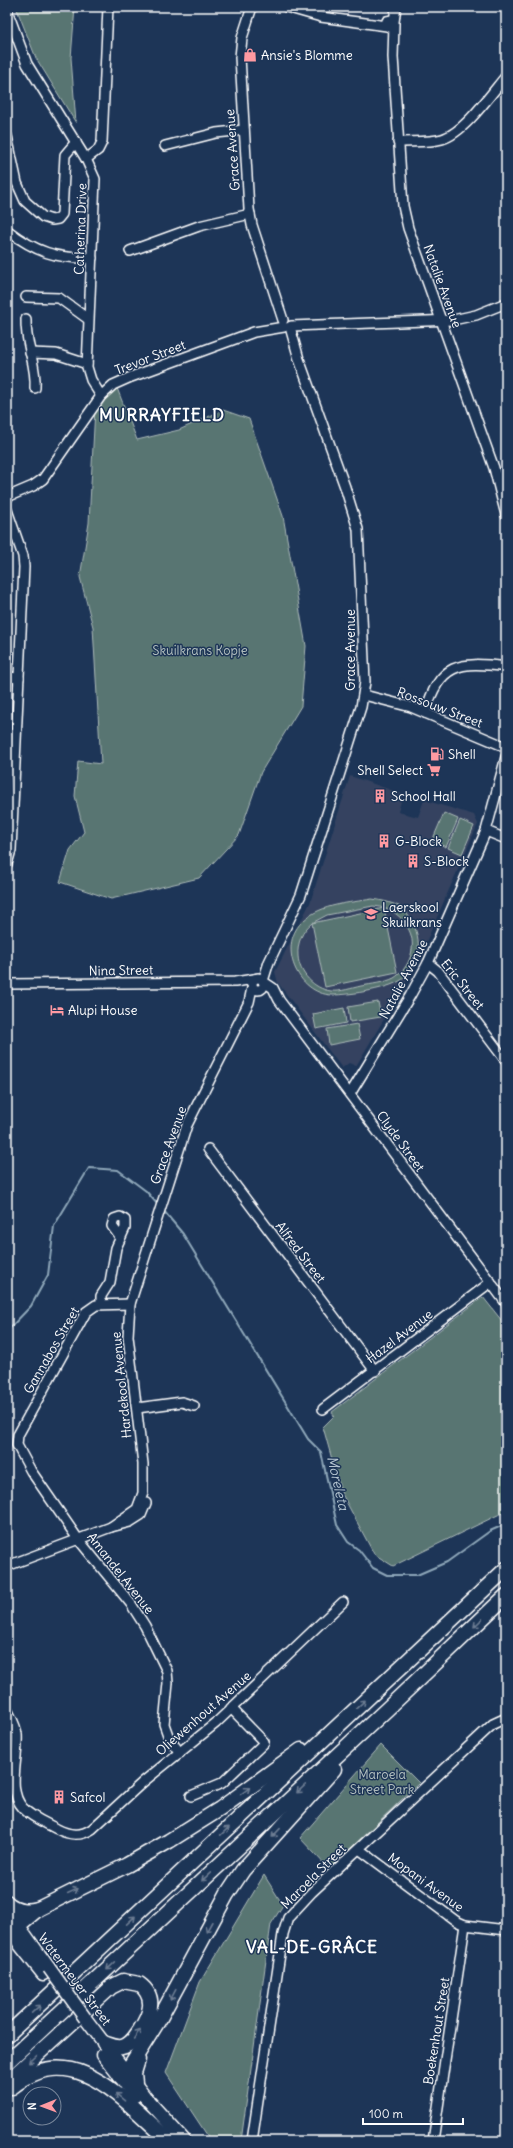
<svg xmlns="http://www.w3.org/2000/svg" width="513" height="2148" font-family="Delius,sans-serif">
<rect width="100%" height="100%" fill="#1d3557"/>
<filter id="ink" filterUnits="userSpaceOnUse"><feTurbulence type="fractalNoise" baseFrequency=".025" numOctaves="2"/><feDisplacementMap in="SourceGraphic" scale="8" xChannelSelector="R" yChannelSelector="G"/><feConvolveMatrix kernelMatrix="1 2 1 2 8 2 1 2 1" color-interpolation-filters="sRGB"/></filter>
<g filter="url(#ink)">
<!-- built -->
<path fill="#344361" d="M350,776L403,794L398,812L418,817L424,800L474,815L478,824L415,967L356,1066L349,1063L342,1068L278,983L275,972L310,903Z"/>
<!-- green -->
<g fill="#597572" stroke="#acbab8" fill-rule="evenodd">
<path d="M16,7H75L71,58L76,123L36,58Z"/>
<path d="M117,388L137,440L179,430L223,410L249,419L283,516L306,646L301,706L261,772L239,835L199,878L111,899L60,882L70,850L84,832L75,796L78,761L101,764L93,627L80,577L89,523L95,408Z"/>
<path d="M444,813L458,819L446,847L432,841Z"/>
<path d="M460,820L474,826L462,854L448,848Z"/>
<path d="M372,899C381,900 393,903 401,907C404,909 407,913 409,917C422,935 422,960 405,977C393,989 349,995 332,995C297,994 276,944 304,920C322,904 349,903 372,899ZM373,906C389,907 402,915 409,930C417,946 410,968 394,978C384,983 372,984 361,986C352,988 341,992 331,991C314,989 299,973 298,956C297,943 302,931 312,923L325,987L397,972L384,908L312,923L327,915Z"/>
<path d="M378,1002L381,1017L350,1022L348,1007Z"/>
<path d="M344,1008L346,1023L316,1029L313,1014Z"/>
<path d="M357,1024L360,1039L329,1045L327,1029Z"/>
<path d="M483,1297L506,1326V1511L393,1566L374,1554L341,1492L323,1427L334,1416L332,1412Z"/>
<path d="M381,1745L419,1783L329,1869L300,1838Z"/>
<path d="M264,1875L283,1905L271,1924L241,2141H211L166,2073L200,1982Z"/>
</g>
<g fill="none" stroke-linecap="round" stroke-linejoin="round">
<!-- stream -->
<g stroke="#8fa8ba" stroke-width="2">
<path d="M163,1210L183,1234L308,1439L321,1452L337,1525L348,1542L359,1550L373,1568L387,1575H417L447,1562L490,1531L506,1524"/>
<path d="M7,1331L31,1306L48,1275L54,1226L89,1168L118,1170L146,1191L158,1205"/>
</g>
<!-- minor casing -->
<g stroke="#fff" stroke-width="12">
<g id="minor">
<path d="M252,7L242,38L240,57L249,209L252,225L283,320"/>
<path d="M286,7L321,17L387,26"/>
<path d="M7,10L27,64L86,159L95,179L87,367L91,380L101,396"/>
<path d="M394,22L396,7"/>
<path d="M394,25L389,27L386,24L387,21L392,20L394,24L393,57L403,206L408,228L494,468L506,515"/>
<path d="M7,136L17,183L25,201L43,217L52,220L58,219L62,214L65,155L76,142"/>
<path d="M398,142C412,141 428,143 442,139C464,133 491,94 506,76"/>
<path d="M165,146L216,133L244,130"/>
<path d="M86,159L98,150L102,142L108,7"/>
<path d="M7,230C36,252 56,259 92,258"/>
<path d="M130,251L199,226L250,214"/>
<path d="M26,297L59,298L88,319"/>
<path d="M26,319C25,345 37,365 35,388"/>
<path d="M291,326L453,320L476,315L506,303"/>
<path d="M30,353L56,354L87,364"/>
<path d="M7,497L33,486L43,479L101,396L113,385L131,377L254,332L284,327"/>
<path d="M7,510L23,556L24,567L11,850L7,864"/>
<path d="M7,677L19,678"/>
<path d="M364,695L411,707L506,747"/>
<path d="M425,713C440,663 458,661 506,667"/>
<path d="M486,831L506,839"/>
<path d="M428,963L438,971L506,1061"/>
<circle cx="258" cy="984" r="6"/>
<path d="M263,981L269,962L301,895L361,707L365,682L358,529L345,487L299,359L290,327"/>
<path d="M264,982L273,988L279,1000L506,1303"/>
<path d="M7,984L235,982L254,979"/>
<path d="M350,1094L410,996L428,963L486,831L506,757"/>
<path d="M208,1149L375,1371"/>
<path d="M101,1304V1296L110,1282L116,1248L125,1228V1220L120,1217L114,1219L112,1226L120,1237"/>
<path d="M130,1304L96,1305L86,1312L18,1435L17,1445L31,1471L78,1539L131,1604L145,1626L167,1671L168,1683L164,1724L169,1738L180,1753"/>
<path d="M137,1408L182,1402L194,1406"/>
<path d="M323,1409L491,1282"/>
<path d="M111,1527L137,1509L143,1493V1464L128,1336L130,1304L187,1125L249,1002L252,988"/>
<path d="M7,1566L111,1527L130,1522L141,1515L146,1503"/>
<path d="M7,1709C10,1716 16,1725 17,1734C19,1757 6,1790 23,1808C32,1818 46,1823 57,1829C69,1835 80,1837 92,1829L143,1782L216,1723L343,1602"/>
<path d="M191,1796L222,1783L263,1744L264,1742L231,1708"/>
<path d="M359,1849L456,1921L465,1925L506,1930"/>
<path d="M252,2141L283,1934L288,1918L312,1892L493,1724L506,1718"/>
<path d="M433,2141L465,1925"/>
</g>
</g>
<!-- major casing -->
<g stroke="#fff" stroke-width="15">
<g id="major">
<path d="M7,1901L19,1926L49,1968"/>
<path d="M7,1923L20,1945L43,1974"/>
<path d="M85,2018L145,2097L185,2141"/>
<path d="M103,2055L135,2096"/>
</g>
</g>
<!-- highway casing -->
<g stroke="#fff" stroke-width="17">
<g id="highway">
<path d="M8,1904C18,1911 26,1912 38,1909"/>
<path d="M7,1935L38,1909L127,1865L169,1841L220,1809L301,1750"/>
<path d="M7,2035L506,1569"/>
<path d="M7,2062L386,1710L506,1596"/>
<path d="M120,2076L127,2071L160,2018L227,1894L243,1870L334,1769"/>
<path d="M7,2082L111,1987L123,1981L139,1984C157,1997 150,2015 140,2030C135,2037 131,2045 122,2047C115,2048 110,2045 104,2043"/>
<path d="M135,2083L134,2073L138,2060"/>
<path d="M12,2087C75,2036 125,2103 170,2141"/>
</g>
</g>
<!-- minor -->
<use href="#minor" stroke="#1d3557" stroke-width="9"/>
<!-- major -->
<use href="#major" stroke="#1d3557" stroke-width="12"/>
<!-- highway -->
<use href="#highway" stroke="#1d3557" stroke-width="14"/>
<!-- major-bridge casing -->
<g stroke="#fff" stroke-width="15" stroke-linecap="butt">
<path id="major-bridge" d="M49,1968L85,2018"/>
</g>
<!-- major-bridge -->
<use href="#major-bridge" stroke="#1d3557" stroke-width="12"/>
</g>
<!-- one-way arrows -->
<defs><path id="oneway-shaft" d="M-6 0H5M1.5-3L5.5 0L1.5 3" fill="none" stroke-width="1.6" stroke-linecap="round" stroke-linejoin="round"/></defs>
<g stroke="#6c7c92">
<use href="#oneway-shaft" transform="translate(478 1623) rotate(136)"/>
<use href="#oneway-shaft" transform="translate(361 1704) rotate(-43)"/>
<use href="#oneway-shaft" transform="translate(301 1789) rotate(137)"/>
<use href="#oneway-shaft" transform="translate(245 1791) rotate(-36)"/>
<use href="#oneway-shaft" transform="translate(225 1831) rotate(-43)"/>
<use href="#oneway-shaft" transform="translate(276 1833) rotate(133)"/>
<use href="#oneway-shaft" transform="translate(206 1877) rotate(137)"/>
<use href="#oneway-shaft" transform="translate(73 1891) rotate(-25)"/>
<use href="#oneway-shaft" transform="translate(131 1920) rotate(-43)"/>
<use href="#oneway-shaft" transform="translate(209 1927) rotate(119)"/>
<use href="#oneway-shaft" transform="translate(111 1966) rotate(137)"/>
<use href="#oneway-shaft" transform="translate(173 1995) rotate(118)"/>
<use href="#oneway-shaft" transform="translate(36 2009) rotate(-43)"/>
<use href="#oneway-shaft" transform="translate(137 2034) rotate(-56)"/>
<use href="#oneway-shaft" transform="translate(33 2059) rotate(138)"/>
<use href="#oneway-shaft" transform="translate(120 2097) rotate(-140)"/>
</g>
</g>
<!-- icons -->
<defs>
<g id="shop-bare" transform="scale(1.08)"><path d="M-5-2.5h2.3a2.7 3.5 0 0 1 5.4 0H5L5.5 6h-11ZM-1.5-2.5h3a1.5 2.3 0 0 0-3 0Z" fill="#ff9aa2" stroke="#1d3557" stroke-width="2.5" paint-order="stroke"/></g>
<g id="fuel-bare" transform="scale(1.08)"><path d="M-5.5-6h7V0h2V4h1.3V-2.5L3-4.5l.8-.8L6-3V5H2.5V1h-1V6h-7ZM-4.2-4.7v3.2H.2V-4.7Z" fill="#ff9aa2" stroke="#1d3557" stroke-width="2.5" paint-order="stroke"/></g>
<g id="supermarket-bare" transform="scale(1.08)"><path d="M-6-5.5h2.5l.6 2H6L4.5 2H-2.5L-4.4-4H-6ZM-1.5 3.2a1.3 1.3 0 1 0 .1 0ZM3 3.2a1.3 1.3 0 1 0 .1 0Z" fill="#ff9aa2" stroke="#1d3557" stroke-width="2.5" paint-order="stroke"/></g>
<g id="building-bare" transform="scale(1.08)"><path d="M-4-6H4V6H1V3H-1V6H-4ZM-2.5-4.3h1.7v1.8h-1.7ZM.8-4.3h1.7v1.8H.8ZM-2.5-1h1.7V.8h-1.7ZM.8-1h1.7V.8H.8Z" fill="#ff9aa2" stroke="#1d3557" stroke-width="2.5" paint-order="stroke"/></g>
<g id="school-bare" transform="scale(1.08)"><path d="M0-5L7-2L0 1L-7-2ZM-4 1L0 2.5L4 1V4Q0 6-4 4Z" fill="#ff9aa2" stroke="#1d3557" stroke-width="2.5" paint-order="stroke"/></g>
<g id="hotel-bare" transform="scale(1.08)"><path d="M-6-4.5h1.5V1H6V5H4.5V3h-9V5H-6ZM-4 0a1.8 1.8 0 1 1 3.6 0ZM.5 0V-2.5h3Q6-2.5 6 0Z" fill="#ff9aa2" stroke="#1d3557" stroke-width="2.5" paint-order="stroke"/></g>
</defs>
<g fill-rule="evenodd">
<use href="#shop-bare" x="250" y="55"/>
<use href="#fuel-bare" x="437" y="754"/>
<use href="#supermarket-bare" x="434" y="770"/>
<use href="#building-bare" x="380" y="796"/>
<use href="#building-bare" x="384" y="841"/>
<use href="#building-bare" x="413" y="861"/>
<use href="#school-bare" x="371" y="914"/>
<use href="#hotel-bare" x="57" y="1010"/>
<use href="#building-bare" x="59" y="1797"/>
</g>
<g text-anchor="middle" stroke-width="3" stroke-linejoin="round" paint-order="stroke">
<!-- poi labels -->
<g font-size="13" fill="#fff" stroke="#1d3557" text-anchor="start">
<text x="261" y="60">Ansie's Blomme</text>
<text x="448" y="759">Shell</text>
<text x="423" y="775" text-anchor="end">Shell Select</text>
<text x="391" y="801">School Hall</text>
<text x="395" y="846">G-Block</text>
<text x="424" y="866">S-Block</text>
<text x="382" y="912">Laerskool<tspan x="382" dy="15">Skuilkrans</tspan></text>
<text x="68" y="1015">Alupi House</text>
<text x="70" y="1802">Safcol</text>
</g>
<!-- street labels -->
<g font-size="13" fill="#fff" stroke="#1d3557">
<text transform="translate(232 150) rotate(-94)" y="5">Grace Avenue</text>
<text transform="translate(80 229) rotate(-88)" y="5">Catherina Drive</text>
<text transform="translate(443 286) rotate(70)" y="5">Natalie Avenue</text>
<text transform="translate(150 357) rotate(-21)" y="5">Trevor Street</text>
<text transform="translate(350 650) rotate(-90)" y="5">Grace Avenue</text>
<text transform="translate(440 707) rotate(21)" y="5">Rossouw Street</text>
<text transform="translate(121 970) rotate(-1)" y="5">Nina Street</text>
<text transform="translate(403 979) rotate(-62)" y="5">Natalie Avenue</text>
<text transform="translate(463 984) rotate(51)" y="5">Eric Street</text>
<text transform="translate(401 1141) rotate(54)" y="5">Clyde Street</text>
<text transform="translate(168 1145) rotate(-70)" y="5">Grace Avenue</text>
<text transform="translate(301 1252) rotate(53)" y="5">Alfred Street</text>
<text transform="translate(399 1336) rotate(-37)" y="5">Hazel Avenue</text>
<text transform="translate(51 1350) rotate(-60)" y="5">Gannabos Street</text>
<text transform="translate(121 1385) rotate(-96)" y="5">Hardekool Avenue</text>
<text transform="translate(121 1573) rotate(52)" y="5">Amandel Avenue</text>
<text transform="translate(203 1713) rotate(-41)" y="5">Oliewenhout Avenue</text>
<text transform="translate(313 1876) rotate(-45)" y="5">Maroela Street</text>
<text transform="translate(426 1882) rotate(36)" y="5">Mopani Avenue</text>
<text transform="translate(75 1979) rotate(53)" y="5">Watermeyer Street</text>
<text transform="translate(436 2031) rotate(-81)" y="5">Boekenhout Street</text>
</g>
<!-- park labels -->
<g font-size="13" fill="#b4c1c0" stroke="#1d3557">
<text x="200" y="655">Skuilkrans Kopje</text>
<text x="382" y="1779">Maroela<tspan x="382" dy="15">Street Park</tspan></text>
</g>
<!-- water labels -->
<g font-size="14" font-style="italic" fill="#b5c5d1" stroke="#1d3557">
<text transform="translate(338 1483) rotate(77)" y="5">Moreleta</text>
</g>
<!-- district labels -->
<g font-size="17" font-weight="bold" letter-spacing="1" fill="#fff" stroke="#1d3557">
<text x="162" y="421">MURRAYFIELD</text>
<text x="312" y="1953">VAL-DE-GRÂCE</text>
</g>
</g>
<!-- margin -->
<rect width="513" height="2148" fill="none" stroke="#1d3557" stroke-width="24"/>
<rect x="12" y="12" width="489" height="2124" fill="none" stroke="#fff" stroke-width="1.5" filter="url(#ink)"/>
<!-- north arrow -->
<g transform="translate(42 2106) rotate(269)"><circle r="19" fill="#1d3557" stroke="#77869a"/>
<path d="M0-3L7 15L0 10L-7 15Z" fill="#ff9aa2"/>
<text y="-6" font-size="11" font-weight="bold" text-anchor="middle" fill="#ffffff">N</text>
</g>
<!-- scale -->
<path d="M363 2118v6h100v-6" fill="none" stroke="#ffffff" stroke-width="2"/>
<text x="369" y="2118" font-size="12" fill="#ffffff" stroke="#1d3557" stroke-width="3" paint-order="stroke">100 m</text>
</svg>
